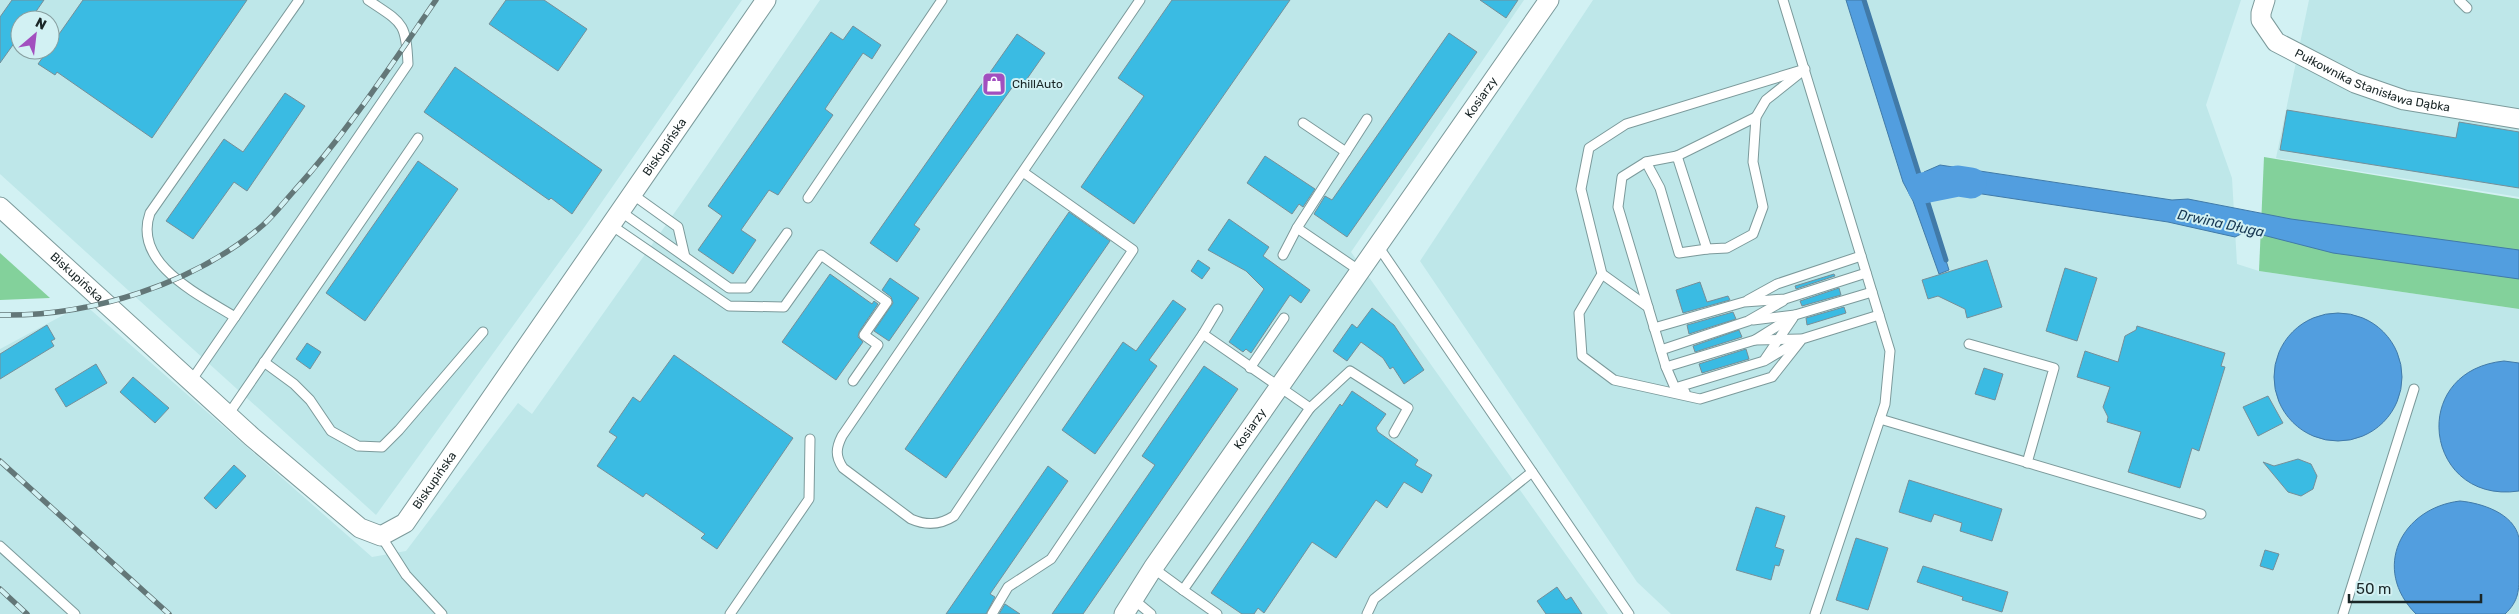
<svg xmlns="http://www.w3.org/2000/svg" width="2519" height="614" font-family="Rubik,sans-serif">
<rect width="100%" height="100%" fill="#d2f1f3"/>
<!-- built -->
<g fill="#bee7e9" fill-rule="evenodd">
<path d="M0,0H742L581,232L376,515L0,174ZM20,20H50V50H20Z"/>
<path d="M820,0H1524L1351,252L1608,614H0V349L84,304L372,557L406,551L518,403L532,414L680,205Z"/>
<path d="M1593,0H2241L2206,105L2232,178L2237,264L2259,271L2519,309V614H1671L1637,582L1420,261Z"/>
<path d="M2309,0H2519V197L2276,158Z"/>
</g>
<!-- green -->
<g fill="#83d19b">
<path d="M2264,157L2519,199V309L2259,271Z"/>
<path d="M0,253L50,298L0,300Z"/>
</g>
<!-- water -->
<g fill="#529edf" stroke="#417aa8">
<path d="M1846,0H1864L1949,270L1939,274L1913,201L1903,182Z"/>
<path d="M1940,165L2172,200L2188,199L2291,219L2519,250V279L2333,253L2247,231L2235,237L2168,222L1929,186L1924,172Z"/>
<circle cx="2338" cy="377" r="64"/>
<path d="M2504,361L2519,363V491C2425,505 2406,371 2504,361Z"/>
<path d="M2460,501C2481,503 2514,513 2519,538C2519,548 2519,562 2519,573C2519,590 2519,601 2505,614H2416C2371,569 2401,508 2460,501Z"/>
</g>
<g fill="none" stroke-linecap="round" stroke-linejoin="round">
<!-- stream -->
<path stroke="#417aa8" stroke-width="5" d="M1864,0L1946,260"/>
<!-- river -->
<path stroke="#529edf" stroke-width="31" d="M1923,188L1958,181L1971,183"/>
</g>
<!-- building -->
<g fill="#3abbe3" stroke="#758f99">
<path d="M12,0H44L30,20H20V35L0,63V17Z"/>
<path d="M83,0H247L152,138L57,72L55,75L38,64Z"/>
<path d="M506,0H544L587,29L558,71L489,24Z"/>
<path d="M1172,0H1290L1134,224L1081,187L1144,96L1118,78Z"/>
<path d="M1480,0H1518L1506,18Z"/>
<path d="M853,26L881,45L872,59L863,53L825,109L833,115L778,195L769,190L741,230L756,240L733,274L698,250L722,216L708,206L831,32L843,40Z"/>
<path d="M1449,33L1477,52L1347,237L1314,214L1325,196L1332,200Z"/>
<path d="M1017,34L1045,53L1022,86L1016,82L914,225L920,229L897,262L870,243Z"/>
<path d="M455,67L602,170L572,214L551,198L549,200L424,112Z"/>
<path d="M285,93L305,106L247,191L234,182L193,239L166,221L224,139L243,152Z"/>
<path d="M2287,110L2456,138L2459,122L2519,132V188L2280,150Z"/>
<path d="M1265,156L1315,189L1303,207L1299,204L1292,214L1247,183Z"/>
<path d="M418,161L458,189L365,321L326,293Z"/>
<path d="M1069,212L1110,241L946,478L905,449Z"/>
<path d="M1229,219L1269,247L1263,256L1310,290L1301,303L1290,295L1251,353L1246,349L1243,352L1229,342L1264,289L1246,271L1208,250Z"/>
<path d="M1198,260L1210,268L1202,279L1191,271Z"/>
<path d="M1987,260L2002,307L1967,318L1965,309L1938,296L1928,299L1922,280Z"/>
<path d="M2065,268L2097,278L2077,341L2046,331Z"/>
<path d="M830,274L872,304L874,301L878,304L859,332L858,337L863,342L836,380L782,342Z"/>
<path d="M1834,274L1835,276L1796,289L1795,286Z"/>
<path d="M890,278L919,298L889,341L874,331L893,303L891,297L882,290Z"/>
<path d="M1700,282L1707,302L1728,296L1730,300L1683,313L1676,290Z"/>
<path d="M1839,288L1841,295L1802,306L1800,301Z"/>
<path d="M1173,300L1186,309L1149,360L1157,366L1095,454L1062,430L1123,342L1136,351Z"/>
<path d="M1844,307L1846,313L1807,325L1806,318Z"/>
<path d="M1372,308L1394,325L1424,370L1404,384L1393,367L1390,369L1383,358L1361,342L1347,361L1333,351L1352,324L1357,328Z"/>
<path d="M1733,312L1736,319L1689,334L1687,325Z"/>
<path d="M47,325L55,339L51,341L54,346L0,379V354Z"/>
<path d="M2137,326L2225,353L2221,366L2225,367L2199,451L2192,448L2180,488L2128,472L2141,432L2107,422L2108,417L2103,407L2110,387L2077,377L2085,351L2118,362L2125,336L2136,330Z"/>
<path d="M1739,330L1742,337L1695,352L1693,346Z"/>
<path d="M307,343L321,352L310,369L296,359Z"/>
<path d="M1746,349L1749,359L1702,373L1699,364Z"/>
<path d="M674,355L793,438L717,549L701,538L705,534L646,493L643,497L597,466L617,437L609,432L633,397L640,402Z"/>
<path d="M96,364L107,383L66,407L55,389Z"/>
<path d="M1204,366L1238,389L1083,614H1052L1155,465L1142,456Z"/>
<path d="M1984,368L2003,374L1995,400L1975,394Z"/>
<path d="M133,377L169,408L155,423L120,392Z"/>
<path d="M1352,391L1386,414L1376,428L1378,432L1418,460L1415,465L1432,475L1422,493L1404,482L1387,508L1376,500L1336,558L1312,542L1264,613L1258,608L1254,614H1242L1211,593L1340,404L1342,406Z"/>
<path d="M2268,396L2283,423L2258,436L2243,407Z"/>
<path d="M2298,459L2311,464L2317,476L2313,489L2301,496L2288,492L2263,462L2274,466Z"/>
<path d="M234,465L246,476L216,509L204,498Z"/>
<path d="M1048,466L1068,481L990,594L995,597L986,614H946Z"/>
<path d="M1909,480L2002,509L1992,541L1960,531L1962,523L1934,514L1931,522L1899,512Z"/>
<path d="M1756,507L1785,516L1775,547L1784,550L1779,566L1775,565L1771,580L1736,570Z"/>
<path d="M1856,538L1888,548L1868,610L1836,600Z"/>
<path d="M2265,550L2279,554L2273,570L2260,566Z"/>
<path d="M1923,566L2008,592L2002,612L1962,600L1963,597L1917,582Z"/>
<path d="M1557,587L1566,600L1571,597L1582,614H1546L1537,601Z"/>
<path d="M1005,604L1020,614H999Z"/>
</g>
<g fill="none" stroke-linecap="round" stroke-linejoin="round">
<!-- lane casing -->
<g stroke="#7c9a9b" stroke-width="11">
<g id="lane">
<path d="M1783,0L1890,351L1885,404L1815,614"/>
<path d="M2459,0L2467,8"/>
<path d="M1805,69L1626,124L1589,148L1581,189L1602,274L1579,313L1582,356L1614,380L1700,399L1772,377L1802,339L1879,315"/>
<path d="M1303,123L1346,152"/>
<path d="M1677,156L1756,117"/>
<path d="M1646,162L1660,188L1679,253L1707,249"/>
<path d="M1023,172L1133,250L954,516C940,525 927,526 911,519L843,468C835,456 836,448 842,436L1140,0"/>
<path d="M632,194L678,227L685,257"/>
<path d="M808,198L942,0"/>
<path d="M620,211L729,288H748L787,233"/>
<path d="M611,225L729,306L784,307L821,255L887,302L864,335L878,345L853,381"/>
<path d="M1378,246L1629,614"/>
<path d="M1283,255L1297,228"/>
<path d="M1360,271L1297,228L1367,119"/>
<path d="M1602,274L1648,307"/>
<path d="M1748,300L1777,284L1861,256"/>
<path d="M235,317L408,64C406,21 402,23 368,0"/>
<path d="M1753,320L1795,315L1872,292"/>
<path d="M1654,328L1744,302L1785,299L1866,273"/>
<path d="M1203,334L1218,309"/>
<path d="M1755,340L1800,339"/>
<path d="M1969,344L2054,368L2027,463"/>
<path d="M1661,350L1748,321L1783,301"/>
<path d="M1765,359L1793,318"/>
<path d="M264,362L294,384L310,400L331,431L358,446L382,447L399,430L483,332"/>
<path d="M1666,367L1755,340L1795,315"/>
<path d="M1250,368L1284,318"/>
<path d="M191,381L235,317C200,295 132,264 150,213L299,0"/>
<path d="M1675,388L1764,361L1798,341"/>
<path d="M1685,392L1675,388L1666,367L1618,207L1622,177L1646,162L1677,156L1707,249L1727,248L1753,234L1763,207L1753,162L1756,117L1766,100L1800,73"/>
<path d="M228,415L418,138"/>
<path d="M1880,419L2201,514"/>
<path d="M381,536L406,575L442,614"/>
<path d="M0,546L75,614"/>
<path d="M1153,568L1183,590"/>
<path d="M1133,599L1151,614"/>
<path d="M730,614L809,499L810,439"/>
<path d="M992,614L1008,587L1051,559L1203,334L1310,408L1350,371L1408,408L1394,433"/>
<path d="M1217,614L1183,590L1310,408"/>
<path d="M1367,614L1374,599L1532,472"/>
<path d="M2343,614L2414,389"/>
</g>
</g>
<!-- street casing -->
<g stroke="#7c9a9b" stroke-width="21">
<g id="street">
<path id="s1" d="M2265,0L2261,13V20L2276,42L2355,83L2404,100L2519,119"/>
<path id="s2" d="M0,207L252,437L360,528L381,536L405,523L766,0"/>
<path id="s3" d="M1124,614L1153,568L1549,0"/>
</g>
</g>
<!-- lane -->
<use href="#lane" stroke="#fff" stroke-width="9"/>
<!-- street -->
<use href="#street" stroke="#fff" stroke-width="19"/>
<!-- rail casing -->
<g stroke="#637778" stroke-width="5.5">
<g id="rail">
<path d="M0,315C89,317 195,284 263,225C274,215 284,202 294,191C347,133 391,65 436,0"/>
<path d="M0,461L169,614"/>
<path d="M0,589L27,614"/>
</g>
</g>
<!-- rail -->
<use href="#rail" stroke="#d2f1f3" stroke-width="4" stroke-dasharray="11" stroke-linecap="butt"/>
</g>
<!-- icons -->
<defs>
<g id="shop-square" transform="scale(1.25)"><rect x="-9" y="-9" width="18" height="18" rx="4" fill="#a24fbf" stroke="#d2f1f3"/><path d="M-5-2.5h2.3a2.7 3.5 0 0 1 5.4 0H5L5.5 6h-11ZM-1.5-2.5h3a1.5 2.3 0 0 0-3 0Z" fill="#fff"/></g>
</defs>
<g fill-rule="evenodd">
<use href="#shop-square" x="994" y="84"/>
</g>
<g text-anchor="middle" stroke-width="4" stroke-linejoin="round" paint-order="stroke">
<!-- street labels -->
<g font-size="12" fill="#1a2627" stroke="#d2f1f3">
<text dy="4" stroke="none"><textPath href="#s1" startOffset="152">Pułkownika Stanisława Dąbka</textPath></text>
<text dy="4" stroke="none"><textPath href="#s3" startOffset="628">Kosiarzy</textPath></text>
<text dy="4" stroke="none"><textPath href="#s2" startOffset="989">Biskupińska</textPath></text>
<text dy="4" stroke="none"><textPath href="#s2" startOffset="104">Biskupińska</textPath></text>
<text dy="4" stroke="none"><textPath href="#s3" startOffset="224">Kosiarzy</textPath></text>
<text dy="4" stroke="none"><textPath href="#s2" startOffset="584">Biskupińska</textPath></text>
</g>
<!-- poi labels -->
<g font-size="12" fill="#1a2627" stroke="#d2f1f3" text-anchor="start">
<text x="1012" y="88">ChillAuto</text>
</g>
<!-- water labels -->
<g font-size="14" font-style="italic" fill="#183853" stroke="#d2f1f3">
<text transform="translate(2221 223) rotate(12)" y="5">Drwina Długa</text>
</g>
</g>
<!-- north arrow -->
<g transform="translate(35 35) rotate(28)"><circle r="24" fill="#d2f1f3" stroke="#88a0a1"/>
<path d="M0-4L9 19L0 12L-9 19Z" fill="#a24fbf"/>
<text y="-8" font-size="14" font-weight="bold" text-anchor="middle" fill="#1a2627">N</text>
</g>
<!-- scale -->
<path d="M2349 594v8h132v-8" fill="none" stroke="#1a2627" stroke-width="2.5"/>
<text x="2356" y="594" font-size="15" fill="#1a2627" stroke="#d2f1f3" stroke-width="4" paint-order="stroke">50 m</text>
</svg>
